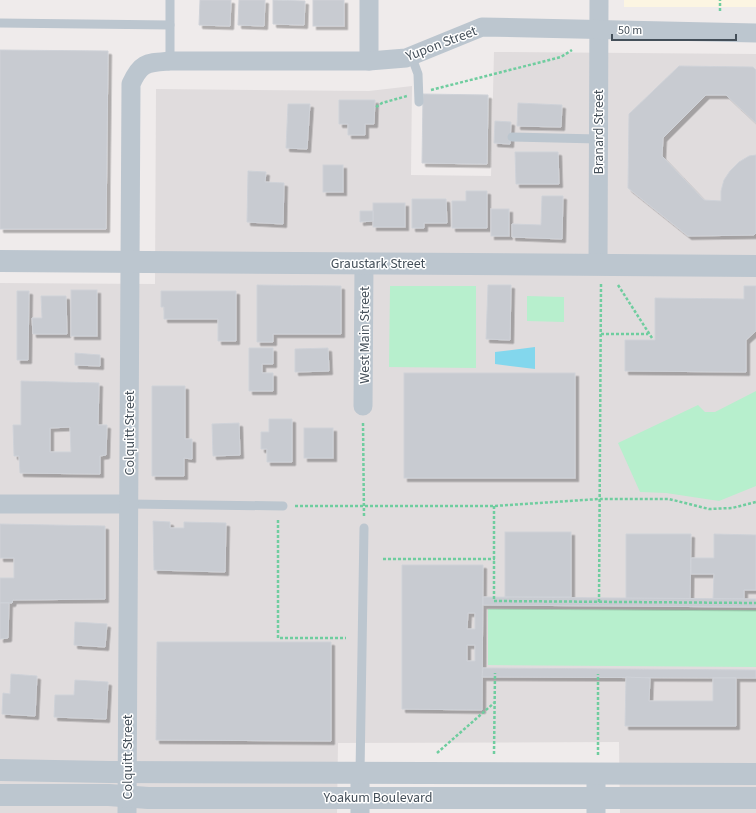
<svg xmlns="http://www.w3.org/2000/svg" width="756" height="813" font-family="'Source Sans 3',sans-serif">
<defs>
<filter id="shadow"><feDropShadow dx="3.5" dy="3.5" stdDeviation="0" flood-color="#0004"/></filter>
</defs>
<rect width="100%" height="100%" fill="#efebeb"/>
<!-- commercial -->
<rect fill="#fcf5e2" x="624" y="0" width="132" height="7"/>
<!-- education -->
<path fill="#e0dcdd" d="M494,52L756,54V813H620L619,742L338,743L337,813H0V283L155,284L156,89L369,91L412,86L411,175L491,176Z"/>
<!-- green -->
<g fill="#b7efcd">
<path d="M390,286H476V368L389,367Z"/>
<path d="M527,296L564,297V322L527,321Z"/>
<path d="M756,391V486L719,501L666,493L640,492L618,443L698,405L705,412H715Z"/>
<path d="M488,609L756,610V667L488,665Z"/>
</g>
<!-- water -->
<path fill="#83d7ed" d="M535,347V369L495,364V352Z"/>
<!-- building -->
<g fill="#c8cbd1" stroke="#cfd2d8" fill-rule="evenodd" filter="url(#shadow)">
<path d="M200,0H231L230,26L199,25Z"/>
<path d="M239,0H265L264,26L238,25Z"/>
<path d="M273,0L305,1L304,25L273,24Z"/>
<rect x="313" y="0" width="31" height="26"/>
<path d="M0,50L108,51L106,229H0Z"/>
<path d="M679,66L753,67L756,70V123L726,95H706L663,138L662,156L704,200L721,201V191L724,180L730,171L739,162L749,156L756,155V233L754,235L688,236L628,188L629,114Z"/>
<path d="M423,94L488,95L487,164L422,163Z"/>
<path d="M339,100H375L374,124H365V135H348V124H339Z"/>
<path d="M518,103L562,105L561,127L517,126Z"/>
<path d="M288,104H310L307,149L286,148Z"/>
<path d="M495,121L511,122L510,144L494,143Z"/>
<path d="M515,152H558L559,184H516Z"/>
<rect x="323" y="165" width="20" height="27"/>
<path d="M248,171L266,172L265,182L284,183L283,224L247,222Z"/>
<path d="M466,191H487V228H452V201H466Z"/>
<path d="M542,196H563L562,239L512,237V224L541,225Z"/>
<path d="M412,199H446L447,223H424V228H412Z"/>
<rect x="373" y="203" width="32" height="24"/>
<rect x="491" y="209" width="18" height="27"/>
<path d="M360,211H373V221L360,222Z"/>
<path d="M257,285L341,286V334H273V342H257Z"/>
<path d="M488,285H511L510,340L486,339Z"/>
<path d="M744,286H756V331L746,340V372L625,371V340H655V298L744,299Z"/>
<rect x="71" y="290" width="26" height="46"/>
<path d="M17,291H29L28,360H17Z"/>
<path d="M161,291H236V341H218V319H164V307H161Z"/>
<path d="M41,296H66L67,334H33L32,318H42Z"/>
<path d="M249,348H273V364H262V373H273V391H249Z"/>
<path d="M328,348L329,371L295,372V349Z"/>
<path d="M75,353L100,355V366L75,365Z"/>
<rect x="404" y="373" width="171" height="105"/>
<path d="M21,381L99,383L98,425H107L106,455L100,456V474L20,473L19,456H14L13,425H21ZM70,427L71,452H50V428Z"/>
<path d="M152,386H185V439H192V459L184,458V476H152Z"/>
<path d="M269,419H292V462H267V449H261V432H269Z"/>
<path d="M239,423L240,455L213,456L212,424Z"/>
<rect x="304" y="428" width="29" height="30"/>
<path d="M153,521L170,522V528H184V522L226,523L225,572L154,570Z"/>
<path d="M0,524L105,526V599L13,600L12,603H0V578H14V558H0Z"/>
<rect x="505" y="532" width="66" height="65"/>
<path d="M626,534H691L690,599H626Z"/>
<path d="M714,534L756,535V590H744V599H713L714,574H691V558H714Z"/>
<path d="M402,565H483L482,710L402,709ZM468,613H475V629H467ZM467,645H475V661H467Z"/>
<path d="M483,597L756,599V607L483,605Z"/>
<path d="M0,603H9L8,638L0,639Z"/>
<path d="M75,622L107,624L105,647L74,645Z"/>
<path d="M157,642H331V741L156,740Z"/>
<path d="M483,668L756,670V678L482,677Z"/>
<path d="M11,674L37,676L35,716L2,714L3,693L10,694Z"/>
<path d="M626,677L650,678L649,701H713V678H736V726H625Z"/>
<path d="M75,680L108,682L106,719L54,717L55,695H74Z"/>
</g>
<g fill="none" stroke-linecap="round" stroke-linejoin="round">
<!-- path -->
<g stroke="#6fcd9f" stroke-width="2.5" stroke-dasharray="3 2" stroke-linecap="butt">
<path d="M720,11V0"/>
<path d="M431,90L561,57L572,50"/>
<path d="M376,107L382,103L407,96"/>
<path d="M618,285L652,338"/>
<path d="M601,334H648"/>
<path d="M363,423L364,516"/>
<path d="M295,506H494L599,499H669L709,509L732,508L756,502"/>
<path d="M494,506V601L756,603"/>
<path d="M278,520V638H346"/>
<path d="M383,559H495"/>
<path d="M599,602L601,284"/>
<path d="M437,753L494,703"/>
<path d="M494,754L495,673"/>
<path d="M598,755V674"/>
</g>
<!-- service -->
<g stroke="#bcc6cf" stroke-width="9">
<path d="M170,0V61"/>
<path d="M0,23L170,25"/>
<path d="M411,55L418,74L419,102"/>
<path d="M512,137L598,139"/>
<path d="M129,504L283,506"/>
<path d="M360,773L364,528"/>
</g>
<!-- minor -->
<g stroke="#bcc6cf" stroke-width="19">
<path d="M369,0V61"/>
<path d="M598,265L599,0"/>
<path d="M363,406L364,263"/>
<path d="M0,504H129"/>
<path d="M127,813L131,84C141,62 147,63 170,61H369L406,58L482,27L756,33"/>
<path d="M360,813V773"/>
<path d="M596,813V774"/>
</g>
<!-- tertiary -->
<g stroke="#bcc6cf" stroke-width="22">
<path d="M0,261L756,266"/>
<path d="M0,770L109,772L756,774"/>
<path d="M0,795H109L148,798H756"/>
</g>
</g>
<g text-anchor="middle" stroke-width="3" stroke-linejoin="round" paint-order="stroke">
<!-- street labels -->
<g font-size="14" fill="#444f59" stroke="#fff">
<text transform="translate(441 43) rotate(-21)" y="5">Yupon Street</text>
<text transform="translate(598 132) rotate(-90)" y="5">Branard Street</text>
<text x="378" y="268">Graustark Street</text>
<text transform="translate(364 335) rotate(-90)" y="5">West Main Street</text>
<text transform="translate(129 433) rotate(-90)" y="5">Colquitt Street</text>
<text transform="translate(127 757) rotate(-90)" y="5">Colquitt Street</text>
<text x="378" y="802">Yoakum Boulevard</text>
</g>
</g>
<!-- scale -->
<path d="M612 34v6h124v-6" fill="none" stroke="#444f59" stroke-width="2"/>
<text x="618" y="34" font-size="12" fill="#444f59" stroke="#ffffff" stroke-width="3" paint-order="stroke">50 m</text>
</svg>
